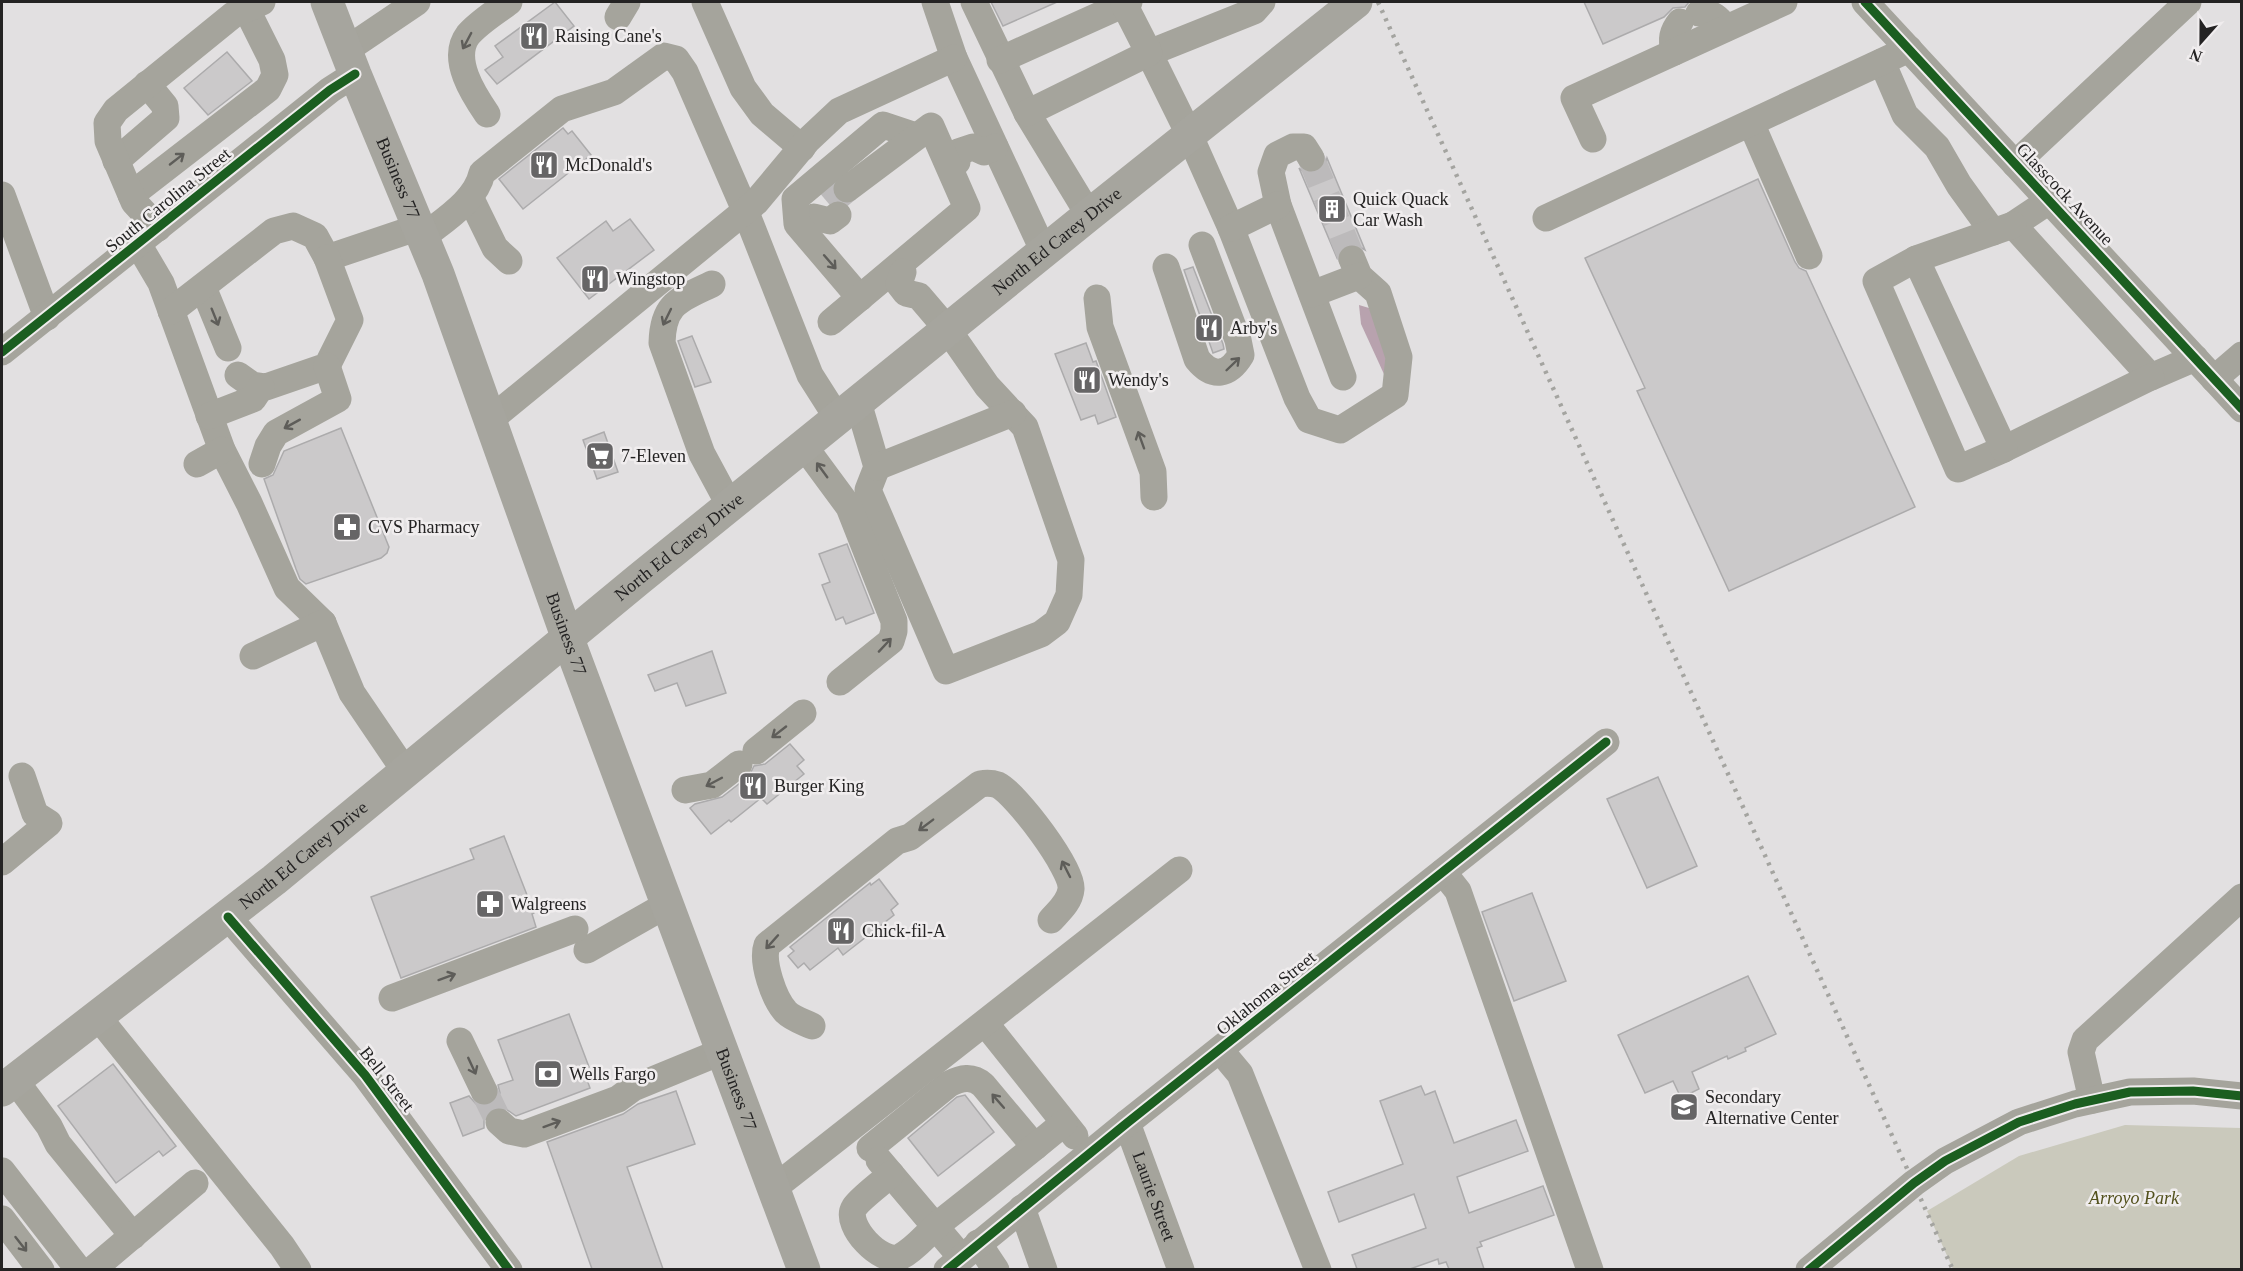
<svg xmlns="http://www.w3.org/2000/svg" width="2243" height="1271" font-family="Georgia,serif">
<rect width="100%" height="100%" fill="#e2e0e1"/>
<!-- green -->
<path fill="#cac9bc" d="M2125,1125L2241,1128V1269H1953L1927,1211L2019,1156Z"/>
<!-- water -->
<path fill="#b8a2ae" d="M1359,305L1369,308L1399,368L1389,385L1361,324Z"/>
<!-- building -->
<g fill="#cbc9ca" stroke="#acabac" stroke-width="1.5">
<path d="M555,2L574,26L497,84L485,70L503,57L495,46Z"/>
<path d="M991,2H1057L1003,26Z"/>
<path d="M1584,2H1689L1685,7L1673,8L1664,17L1603,44Z"/>
<path d="M227,52L252,81L208,115L184,88Z"/>
<path d="M563,128L568,134L572,131L591,155L523,209L499,179Z"/>
<path d="M1327,158L1365,250L1355,244H1347L1339,250L1337,258L1299,168L1304,172L1311,174L1319,172L1325,166Z"/>
<path d="M1758,179L1795,262L1799,268L1806,271L1915,507L1729,591L1637,391L1645,388L1585,258Z"/>
<path d="M630,219L654,250L589,299L557,258L606,221L613,231Z"/>
<path d="M1193,267L1223,344L1224,349L1213,353L1184,270Z"/>
<path d="M692,336L711,382L695,387L678,341Z"/>
<path d="M1086,343L1093,362L1096,361L1116,417L1098,424L1095,415L1081,420L1055,354Z"/>
<path d="M341,428L389,547L387,553L381,558L306,584L300,579L296,569L264,479L273,475L284,451Z"/>
<path d="M604,432L618,472L597,479L583,440Z"/>
<path d="M847,544L874,613L846,624L843,617L836,620L822,585L830,582L819,554Z"/>
<path d="M712,651L726,693L686,706L677,683L655,691L648,675Z"/>
<path d="M790,744L804,760L797,766L804,774L767,804L761,798L731,822L729,820L711,834L690,808L695,804L722,797L749,776L754,766L765,764Z"/>
<path d="M1658,777L1697,866L1647,888L1607,799Z"/>
<path d="M504,836L534,913L532,914L536,927L401,978L371,897L474,859L470,849Z"/>
<path d="M879,879L898,904L891,910L894,915L843,955L838,948L810,970L804,963L798,968L788,956L794,951L790,947L870,883L871,885Z"/>
<path d="M1532,893L1566,981L1514,1001L1482,912Z"/>
<path d="M1748,976L1776,1034L1745,1048L1746,1051L1728,1059L1727,1056L1692,1072L1699,1089L1681,1098L1673,1081L1645,1093L1618,1035Z"/>
<path d="M569,1014L589,1067L583,1069L590,1088L516,1116L503,1107H494L488,1111L484,1118V1128L463,1136L450,1103L469,1096L476,1104L483,1107L490,1105L497,1099L500,1093L498,1085L513,1080L498,1040Z"/>
<path d="M113,1064L176,1146L163,1156L159,1151L116,1183L58,1106Z"/>
<path d="M1421,1086L1425,1095L1435,1091L1454,1143L1516,1120L1528,1151L1457,1177L1469,1213L1543,1186L1554,1215L1480,1242L1482,1246L1477,1248L1484,1269H1449L1446,1262L1439,1264L1438,1259L1410,1269H1357L1352,1255L1426,1228L1414,1194L1339,1222L1328,1192L1403,1164L1380,1101Z"/>
<path d="M676,1091L695,1144L627,1167L663,1269H592L547,1142L623,1114L638,1104Z"/>
<path d="M965,1095L994,1132L938,1176L908,1138L957,1097Z"/>
</g>
<g fill="none" stroke-linecap="round" stroke-linejoin="round">
<!-- minor-tunnel -->
<g stroke="#bcbabb" stroke-width="27" stroke-dasharray="27 14" stroke-linecap="butt">
<path d="M1311,158L1352,259"/>
<path d="M829,204L847,189"/>
<path d="M484,1091L499,1122"/>
</g>
<!-- minor -->
<g stroke="#a5a49c" stroke-width="27">
<path d="M705,2L743,88L762,114L802,148"/>
<path d="M935,2L954,58L1044,252"/>
<path d="M974,2L1027,113L1089,215"/>
<path d="M1262,2L1254,11L1149,53L1189,134L1231,228L1297,398L1309,420L1340,430L1395,395L1399,357L1378,293L1359,276L1352,259"/>
<path d="M1865,2L2242,409"/>
<path d="M1699,13C1712,11 1719,19 1726,28"/>
<path d="M618,17L627,2"/>
<path d="M346,50L417,2"/>
<path d="M1674,52C1671,39 1672,32 1680,22"/>
<path d="M1000,60L1129,2"/>
<path d="M1882,62L1905,115L1937,147L1959,185L1993,232"/>
<path d="M1027,113L1149,53L1124,4"/>
<path d="M487,114C474,95 450,59 468,35C479,22 496,12 509,2"/>
<path d="M1751,123L1809,256"/>
<path d="M1593,139L1574,98L1784,2"/>
<path d="M1311,158L1304,147H1293L1277,155L1271,172L1278,205L1343,377"/>
<path d="M116,161L166,118L165,106L147,84"/>
<path d="M957,162L958,152L973,147L984,152L995,147"/>
<path d="M2015,164L2188,2"/>
<path d="M2,195L47,317"/>
<path d="M131,195L268,89L275,75L272,60L246,8"/>
<path d="M470,197L495,248L509,261"/>
<path d="M2049,201L2013,225L2151,377L2195,358"/>
<path d="M814,217L830,221L838,215"/>
<path d="M1546,218L1909,49"/>
<path d="M158,228L134,202L108,141L107,123L116,110L233,15L262,2"/>
<path d="M1231,228L1278,205"/>
<path d="M423,237C444,220 476,201 482,173L562,109L614,92L664,56L676,59L685,72L745,210L810,375L838,419"/>
<path d="M138,244L161,283L222,450L249,503L287,588L323,623"/>
<path d="M1916,259L1876,281L1958,469L2004,449L2151,377"/>
<path d="M1166,267L1197,359C1213,379 1229,375 1241,355L1238,340L1202,245"/>
<path d="M712,284C679,300 663,303 662,343L702,454L730,506"/>
<path d="M203,287L228,348"/>
<path d="M1312,294L1359,276"/>
<path d="M860,298L797,224L795,199L883,125L916,136"/>
<path d="M1097,298L1100,327L1153,472L1154,497"/>
<path d="M171,311L274,231L293,226L315,236L327,258L419,227"/>
<path d="M831,322L967,208L931,126L847,189"/>
<path d="M2,352L330,90L355,74"/>
<path d="M238,375L252,385L266,387L327,366L350,320L327,258"/>
<path d="M2214,379L2242,355"/>
<path d="M858,402L877,467L868,490L946,671L1041,634L1057,622L1069,595L1071,560L1025,427L987,386L948,330L919,296L906,293L899,284L903,272"/>
<path d="M209,416L253,399L261,387"/>
<path d="M491,419L756,202L807,141L839,111L954,58"/>
<path d="M804,446L849,507L894,621V631L891,641L840,682"/>
<path d="M2004,449L1916,259L2013,225"/>
<path d="M197,464L222,450"/>
<path d="M262,464L268,446L276,433L338,399L327,366"/>
<path d="M877,467L1013,413"/>
<path d="M253,656L323,623L352,693L405,771"/>
<path d="M756,751L803,713"/>
<path d="M685,790L712,785L739,764"/>
<path d="M2,862L49,823L35,814L22,776"/>
<path d="M1443,872L1458,891L1590,1270"/>
<path d="M228,917L365,1075L509,1270"/>
<path d="M587,950L668,904"/>
<path d="M392,998L575,929"/>
<path d="M98,1017L282,1246L298,1270"/>
<path d="M985,1023L1075,1136"/>
<path d="M812,1026C804,1022 793,1019 786,1012C774,999 761,962 767,945L897,841L910,837L980,784C986,783 992,783 998,785C1016,794 1073,869 1071,889C1070,902 1059,911 1051,920"/>
<path d="M460,1041L484,1091"/>
<path d="M1220,1050L1240,1074L1318,1270"/>
<path d="M15,1080L49,1126L58,1144L133,1236"/>
<path d="M2092,1100L2081,1052L2085,1040L2242,897"/>
<path d="M499,1122L509,1131L524,1134L618,1099L633,1088L723,1051"/>
<path id="s1" d="M1127,1123L1181,1270"/>
<path d="M870,1148L949,1084C961,1078 972,1075 983,1085L1035,1147"/>
<path d="M879,1160L961,1257"/>
<path d="M2,1171L79,1270"/>
<path d="M891,1174C883,1182 859,1199 854,1208C844,1225 881,1265 900,1257C916,1249 928,1232 942,1221C983,1189 1024,1156 1064,1123"/>
<path d="M774,1188L1179,870"/>
<path d="M1022,1208L1044,1270"/>
<path d="M2,1219L41,1270"/>
<path d="M978,1243L996,1270"/>
<path d="M92,1270L195,1183"/>
<path d="M947,1270L1127,1123L1606,742"/>
<path d="M1809,1270L1914,1183L1945,1161L2019,1122L2075,1104L2130,1092L2193,1091L2242,1096"/>
</g>
<!-- major -->
<g stroke="#a6a59e" stroke-width="33">
<path id="s2" d="M327,2L355,74L438,274L568,639L804,1270"/>
<path id="s3" d="M2,1090L274,880L639,579L1089,215L1356,2"/>
</g>
<!-- rail -->
<path stroke="#a4a4a0" stroke-width="4.5" stroke-dasharray="3 6" stroke-linecap="butt" d="M1378,2L1953,1270"/>
<!-- cycleway casing -->
<g stroke="#f0edee" stroke-width="13">
<g id="cycleway">
<path d="M1865,2L2242,409"/>
<path d="M2,352L330,90L355,74"/>
<path d="M228,917L365,1075L509,1270"/>
<path d="M947,1270L1127,1123L1606,742"/>
<path d="M1809,1270L1914,1183L1945,1161L2019,1122L2075,1104L2130,1092L2193,1091L2242,1096"/>
</g>
</g>
<!-- cycleway -->
<use href="#cycleway" stroke="#1b5e20" stroke-width="9"/>
</g>
<!-- one-way arrows -->
<defs><path id="oneway-shaft" d="M-6 0H5M1.5-3L5.5 0L1.5 3" fill="none" stroke-width="1.6" stroke-linecap="round" stroke-linejoin="round" transform="scale(1.5)"/></defs>
<g stroke="#5e5d59">
<use href="#oneway-shaft" transform="translate(467 41) rotate(118)"/>
<use href="#oneway-shaft" transform="translate(177 159) rotate(-38)"/>
<use href="#oneway-shaft" transform="translate(830 262) rotate(49)"/>
<use href="#oneway-shaft" transform="translate(215 317) rotate(68)"/>
<use href="#oneway-shaft" transform="translate(667 317) rotate(116)"/>
<use href="#oneway-shaft" transform="translate(1233 364) rotate(-44)"/>
<use href="#oneway-shaft" transform="translate(292 424) rotate(151)"/>
<use href="#oneway-shaft" transform="translate(1141 440) rotate(-110)"/>
<use href="#oneway-shaft" transform="translate(822 470) rotate(-126)"/>
<use href="#oneway-shaft" transform="translate(885 645) rotate(-47)"/>
<use href="#oneway-shaft" transform="translate(779 732) rotate(142)"/>
<use href="#oneway-shaft" transform="translate(714 782) rotate(152)"/>
<use href="#oneway-shaft" transform="translate(926 825) rotate(143)"/>
<use href="#oneway-shaft" transform="translate(1066 869) rotate(-117)"/>
<use href="#oneway-shaft" transform="translate(772 942) rotate(132)"/>
<use href="#oneway-shaft" transform="translate(447 977) rotate(-20)"/>
<use href="#oneway-shaft" transform="translate(472 1066) rotate(65)"/>
<use href="#oneway-shaft" transform="translate(998 1101) rotate(-131)"/>
<use href="#oneway-shaft" transform="translate(552 1124) rotate(-20)"/>
<use href="#oneway-shaft" transform="translate(21 1244) rotate(52)"/>
</g>
<!-- icons -->
<defs>
<g id="restaurant-square" transform="scale(1.5)"><rect x="-9" y="-9" width="18" height="18" rx="4" fill="#666566" stroke="#f0edee"/><path d="M-5-6h1v4h1v-4h1v4h1v-4h1v5L-1.5 .5V6h-2V.5L-5-1ZM5-6V6H3V1.5H1.5Q1.5-4 5-6Z" fill="#fff"/></g>
<g id="building-square" transform="scale(1.5)"><rect x="-9" y="-9" width="18" height="18" rx="4" fill="#666566" stroke="#f0edee"/><path d="M-4-6H4V6H1V3H-1V6H-4ZM-2.5-4.3h1.7v1.8h-1.7ZM.8-4.3h1.7v1.8H.8ZM-2.5-1h1.7V.8h-1.7ZM.8-1h1.7V.8H.8Z" fill="#fff"/></g>
<g id="supermarket-square" transform="scale(1.5)"><rect x="-9" y="-9" width="18" height="18" rx="4" fill="#666566" stroke="#f0edee"/><path d="M-6-5.5h2.5l.6 2H6L4.5 2H-2.5L-4.4-4H-6ZM-1.5 3.2a1.3 1.3 0 1 0 .1 0ZM3 3.2a1.3 1.3 0 1 0 .1 0Z" fill="#fff"/></g>
<g id="pharmacy-square" transform="scale(1.5)"><rect x="-9" y="-9" width="18" height="18" rx="4" fill="#666566" stroke="#f0edee"/><path d="M-2-6h4v4h4v4h-4v4h-4v-4h-4v-4h4Z" fill="#fff"/></g>
<g id="bank-square" transform="scale(1.5)"><rect x="-9" y="-9" width="18" height="18" rx="4" fill="#666566" stroke="#f0edee"/><path d="M-6-4H6V4H-6ZM0-2.3a2.3 2.3 0 1 0 0 4.6a2.3 2.3 0 1 0 0-4.6Z" fill="#fff"/></g>
<g id="school-square" transform="scale(1.5)"><rect x="-9" y="-9" width="18" height="18" rx="4" fill="#666566" stroke="#f0edee"/><path d="M0-5L7-2L0 1L-7-2ZM-4 1L0 2.5L4 1V4Q0 6-4 4Z" fill="#fff"/></g>
</defs>
<g fill-rule="evenodd">
<use href="#restaurant-square" x="534" y="36"/>
<use href="#restaurant-square" x="544" y="165"/>
<use href="#building-square" x="1332" y="209"/>
<use href="#restaurant-square" x="595" y="279"/>
<use href="#restaurant-square" x="1209" y="328"/>
<use href="#restaurant-square" x="1087" y="380"/>
<use href="#supermarket-square" x="600" y="456"/>
<use href="#pharmacy-square" x="347" y="527"/>
<use href="#restaurant-square" x="753" y="786"/>
<use href="#pharmacy-square" x="490" y="904"/>
<use href="#restaurant-square" x="841" y="931"/>
<use href="#bank-square" x="548" y="1074"/>
<use href="#school-square" x="1684" y="1107"/>
</g>
<g text-anchor="middle" stroke-width="5" stroke-linejoin="round" paint-order="stroke">
<!-- poi labels -->
<g font-size="18" fill="#242323" stroke="#f0edee" text-anchor="start">
<text x="555" y="42">Raising Cane's</text>
<text x="565" y="171">McDonald's</text>
<text x="1353" y="205">Quick Quack<tspan x="1353" dy="21">Car Wash</tspan></text>
<text x="616" y="285">Wingstop</text>
<text x="1230" y="334">Arby's</text>
<text x="1108" y="386">Wendy's</text>
<text x="621" y="462">7-Eleven</text>
<text x="368" y="533">CVS Pharmacy</text>
<text x="774" y="792">Burger King</text>
<text x="511" y="910">Walgreens</text>
<text x="862" y="937">Chick-fil-A</text>
<text x="569" y="1080">Wells Fargo</text>
<text x="1705" y="1103">Secondary<tspan x="1705" dy="21">Alternative Center</tspan></text>
</g>
<!-- street labels -->
<g font-size="18" fill="#242323" stroke="#f0edee">
<text dy="6" stroke="none"><textPath href="#s2" startOffset="190">Business 77</textPath></text>
<text transform="translate(2065 194) rotate(47)" y="6">Glasscock Avenue</text>
<text transform="translate(168 200) rotate(-39)" y="6">South Carolina Street</text>
<text dy="6" stroke="none"><textPath href="#s3" startOffset="1354">North Ed Carey Drive</textPath></text>
<text dy="6" stroke="none"><textPath href="#s3" startOffset="868">North Ed Carey Drive</textPath></text>
<text dy="6" stroke="none"><textPath href="#s2" startOffset="676">Business 77</textPath></text>
<text dy="6" stroke="none"><textPath href="#s3" startOffset="382">North Ed Carey Drive</textPath></text>
<text transform="translate(1266 993) rotate(-39)" y="6">Oklahoma Street</text>
<text transform="translate(387 1079) rotate(52)" y="6">Bell Street</text>
<text dy="6" stroke="none"><textPath href="#s2" startOffset="1162">Business 77</textPath></text>
<text dy="6" stroke="none"><textPath href="#s1" startOffset="78">Laurie Street</textPath></text>
</g>
<!-- park labels -->
<g font-size="18" font-style="italic" fill="#53511d" stroke="#f0edee">
<text x="2134" y="1204">Arroyo Park</text>
</g>
</g>
<!-- border -->
<rect width="2243" height="1271" fill="none" stroke="#242323" stroke-width="6"/>
<!-- north arrow -->
<g transform="translate(2201 42) rotate(201)" stroke="#f0edee" stroke-width="4.5" paint-order="stroke">
<path d="M0-4.5L10 22L0 15L-10 22Z" fill="#242323"/>
<text y="-9" font-size="16" font-weight="bold" text-anchor="middle" fill="#242323">N</text>
</g>
</svg>
